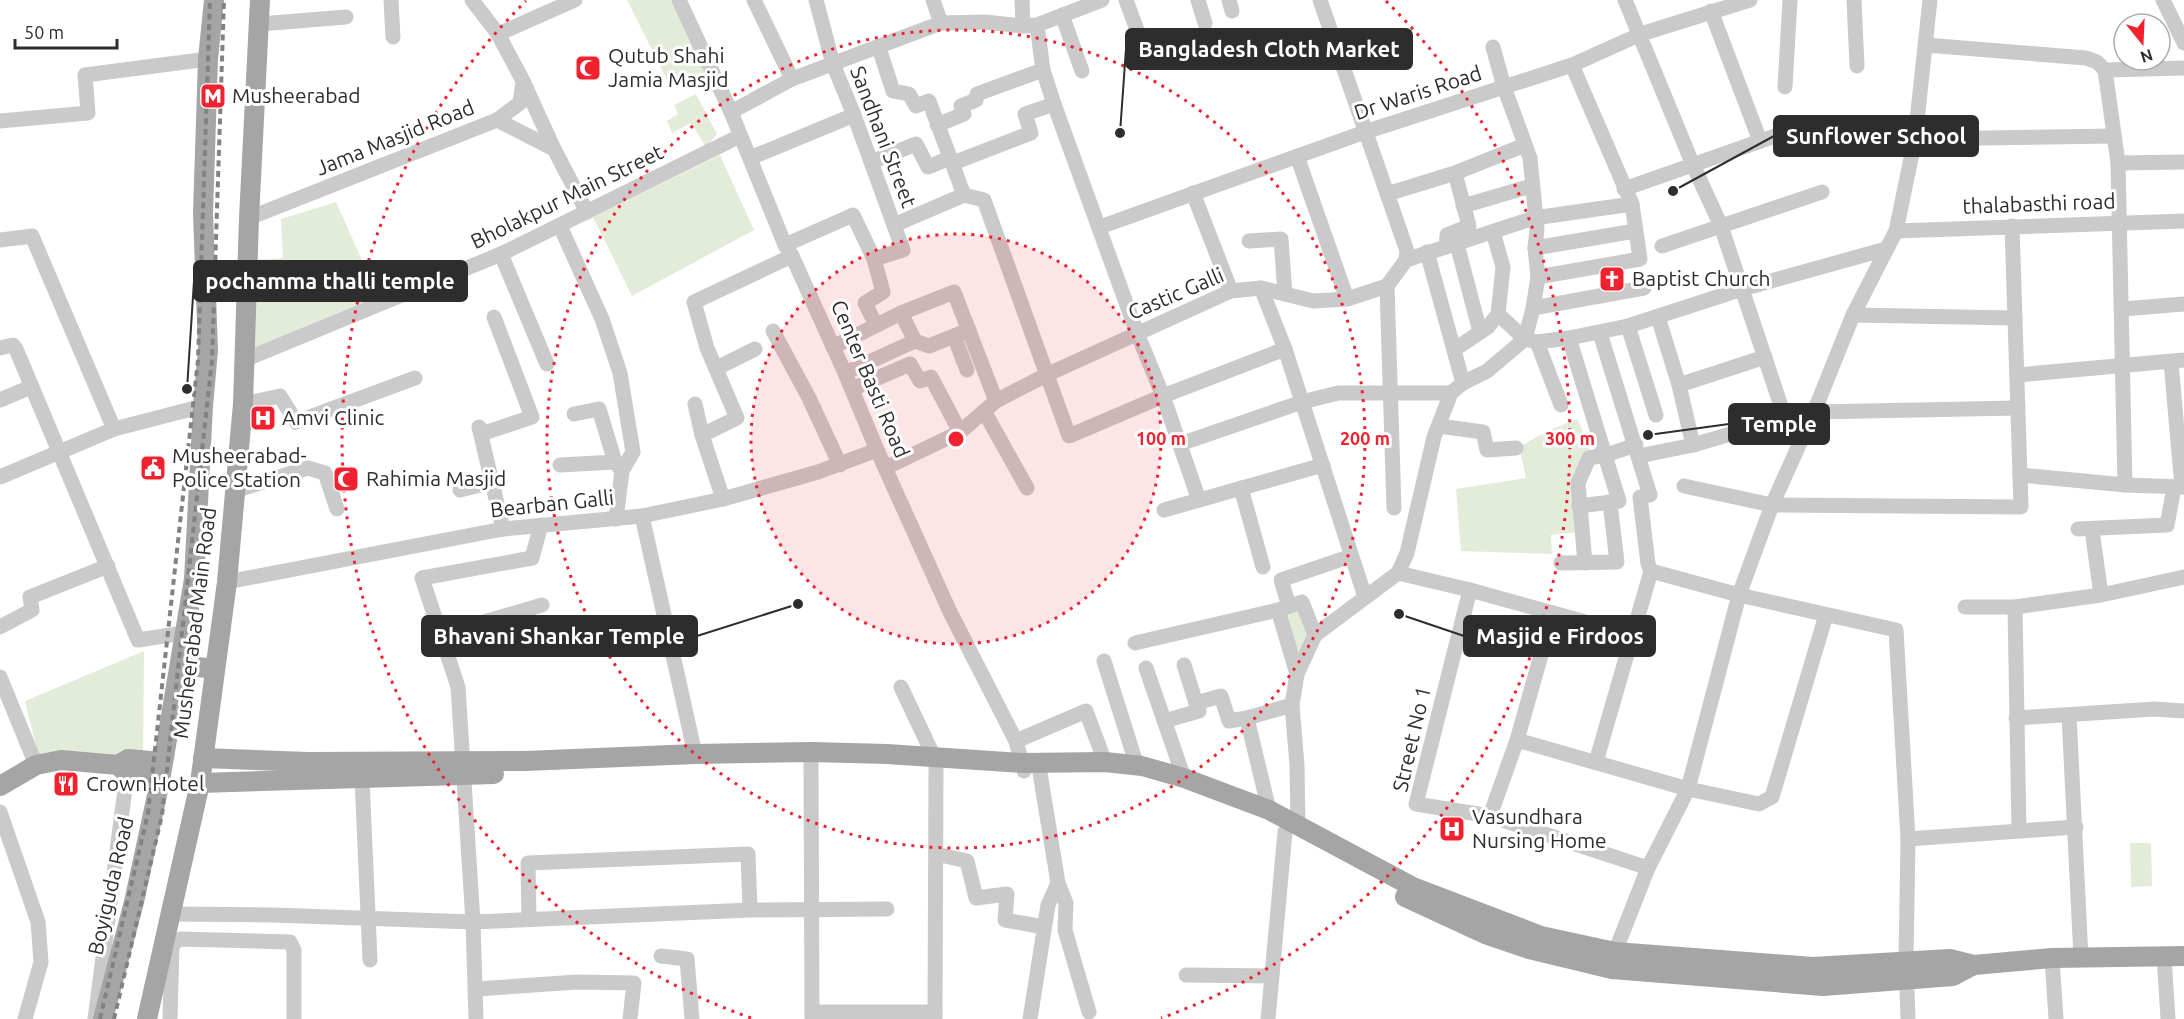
<svg xmlns="http://www.w3.org/2000/svg" width="2184" height="1019" font-family="Ubuntu,sans-serif">
<rect width="100%" height="100%" fill="#fff"/>
<!-- green -->
<g fill="#e3ecd9">
<path d="M627,0H671L711,76L694,85L691,75L670,86Z"/>
<path d="M696,94L717,134L706,147L691,123L672,133L667,121L678,114L674,105Z"/>
<path d="M720,155L754,230L632,296L593,217Z"/>
<path d="M336,202L379,298L258,350L243,347L242,261L283,258L281,219Z"/>
<path d="M1578,419L1591,454L1577,532L1551,535L1552,554L1461,551L1456,489L1526,478L1519,447L1549,430Z"/>
<path d="M1301,606L1311,635L1298,653L1284,611Z"/>
<path d="M144,651L143,756L38,754L25,701Z"/>
<path d="M2130,843H2151L2152,886L2131,887Z"/>
</g>
<g fill="none" stroke-linecap="round" stroke-linejoin="round">
<!-- minor -->
<g stroke="#cacaca" stroke-width="15">
<path d="M391,0L393,37"/>
<path d="M472,0L498,34L523,81L520,103L497,120"/>
<path d="M679,0L731,112L785,245L792,256L845,373L877,450L950,612L1016,741L1024,771"/>
<path d="M754,0L792,79"/>
<path d="M816,0L833,64L854,115L903,250L874,259"/>
<path d="M933,0L941,23"/>
<path d="M1022,0L1023,26"/>
<path d="M1126,0L1144,49"/>
<path d="M1198,0L1205,23"/>
<path d="M1229,0L1232,11"/>
<path d="M1625,0L1693,165L1721,226L1785,418L1799,441"/>
<path d="M1854,0L1857,66"/>
<path d="M2163,0L2184,43"/>
<path d="M1711,11L1760,141"/>
<path d="M1062,15L1082,71"/>
<path d="M260,24L346,17"/>
<path d="M1037,25L1043,70L1054,104L1137,333L1163,396L1199,500"/>
<path d="M498,34L575,0"/>
<path d="M1926,45L2086,58L2097,62L2105,70L2118,163L2125,485"/>
<path d="M879,48L893,91L909,94L916,106L929,101L964,195"/>
<path d="M2105,70L2184,68"/>
<path d="M523,81L554,149L587,212"/>
<path d="M1785,87L1790,0"/>
<path d="M731,112L792,79L941,23L985,22L1023,26L1037,25L1102,0"/>
<path d="M0,121L88,113L85,75L208,59"/>
<path d="M937,125L964,114L961,106L976,100L977,94L1043,70"/>
<path d="M1297,156L1347,299"/>
<path d="M750,158L854,115"/>
<path d="M871,162L916,144L928,167L950,158"/>
<path d="M953,163L1031,133L1025,114L1054,104"/>
<path d="M2118,163L2184,162"/>
<path d="M1624,189L1795,129L1915,139L2114,136"/>
<path d="M1193,193L1231,291"/>
<path d="M1387,194L1455,173L1525,145"/>
<path d="M1463,206L1531,186"/>
<path d="M249,218L497,120L554,149"/>
<path d="M894,225L964,195L984,200L1069,436L1163,396L1285,349"/>
<path d="M560,226L602,319L620,373L633,452L622,471L616,519"/>
<path d="M1100,227L1365,132L1572,65L1641,34L1750,0"/>
<path d="M1896,231L2184,221"/>
<path d="M0,240L32,236L114,429"/>
<path d="M1249,241L1281,239L1285,294"/>
<path d="M1457,244L1480,332"/>
<path d="M785,245L853,215L874,259L883,292L865,303L876,325"/>
<path d="M1662,246L1822,192"/>
<path d="M1446,247L1447,235L1469,226L1455,173"/>
<path d="M1535,248L1635,231"/>
<path d="M1427,252L1463,383"/>
<path d="M501,254L547,364"/>
<path d="M1406,260L1534,218L1632,204"/>
<path d="M1538,277L1640,259L1632,204L1572,65"/>
<path d="M1387,286L1394,508"/>
<path d="M1261,288L1285,349L1365,597"/>
<path d="M1533,308L1644,288"/>
<path d="M2123,309L2184,304"/>
<path d="M901,313L915,341L929,346L969,330"/>
<path d="M1498,314L1525,339L1537,342L1569,338L1628,326L1742,289L1886,249"/>
<path d="M1853,315L2015,318"/>
<path d="M1658,317L1679,385L1693,445"/>
<path d="M1628,326L1656,415"/>
<path d="M773,331L809,398L840,465"/>
<path d="M1600,333L1650,495L1640,497L1648,564L1651,571"/>
<path d="M954,336L967,370"/>
<path d="M1569,338L1619,501L1579,506"/>
<path d="M1537,342L1561,405"/>
<path d="M833,347L901,313L954,292L996,401"/>
<path d="M0,348L13,345L16,349L138,640L184,633"/>
<path d="M1455,349L1488,327L1498,314L1503,267L1493,232"/>
<path d="M244,360L501,254L740,136"/>
<path d="M2171,362L2182,487"/>
<path d="M717,368L755,349"/>
<path d="M845,373L915,341"/>
<path d="M2017,375L2184,360"/>
<path d="M1679,385L1765,357"/>
<path d="M852,389L910,364L920,381L931,377L960,432"/>
<path d="M0,400L31,387"/>
<path d="M243,404L280,396L296,422L415,378"/>
<path d="M695,404L702,435"/>
<path d="M984,411L1027,488"/>
<path d="M1814,412L2018,408"/>
<path d="M574,414L599,409L615,462L622,471"/>
<path d="M1439,426L1483,432L1487,450L1516,448"/>
<path d="M479,427L503,529"/>
<path d="M481,434L532,417L494,317"/>
<path d="M1180,444L1302,402L1338,393H1451"/>
<path d="M1639,456L1693,445L1785,418"/>
<path d="M560,465L615,462"/>
<path d="M885,468L960,432L996,401L1046,375L1231,291L1261,288L1313,301L1347,299L1387,286L1406,260L1407,251L1320,0"/>
<path d="M2020,475L2125,485L2184,487"/>
<path d="M0,477L114,429L203,406"/>
<path d="M1684,486L1772,505L2021,507L2012,226"/>
<path d="M1241,488L1263,567"/>
<path d="M460,490L492,482"/>
<path d="M234,491L308,468L325,473L337,509"/>
<path d="M723,499L702,435L737,418L707,348L694,302L792,256"/>
<path d="M1164,510L1323,465"/>
<path d="M642,516L695,754"/>
<path d="M2078,529L2167,525L2174,488"/>
<path d="M2092,530L2101,595"/>
<path d="M1561,563L1617,562L1610,503"/>
<path d="M1585,563L1578,483L1589,458L1606,455L1636,445"/>
<path d="M1398,573L1470,590L1633,635"/>
<path d="M227,582L503,529L642,516L723,499L818,472L877,450"/>
<path d="M1470,590L1416,804L1490,816L1648,868"/>
<path d="M1289,606L1281,580L1351,556"/>
<path d="M1965,607H2015L2101,595L2184,577"/>
<path d="M2015,607L2019,830"/>
<path d="M1278,610L1297,674"/>
<path d="M0,627L32,610L30,597L108,566"/>
<path d="M440,635L542,605"/>
<path d="M1135,643L1278,610L1302,602L1315,635"/>
<path d="M1104,661L1137,766"/>
<path d="M1184,665L1196,703"/>
<path d="M1146,668L1184,778"/>
<path d="M0,677L36,765"/>
<path d="M901,687L934,757"/>
<path d="M2069,715L2081,958"/>
<path d="M1247,718L1269,810"/>
<path d="M2016,718L2154,709L2184,711"/>
<path d="M1164,721L1199,711L1196,703L1221,696L1229,721L1247,718L1292,705"/>
<path d="M1517,740L1688,789L1759,804L1772,797L1826,615"/>
<path d="M1016,741L1086,711L1105,762"/>
<path d="M1596,762L1651,571L1739,595L1896,630L1908,839L2076,827"/>
<path d="M811,764L812,1019"/>
<path d="M362,778L370,960"/>
<path d="M0,812L38,922L41,962L25,1019"/>
<path d="M1490,816L1517,740L1553,613"/>
<path d="M1298,826L1297,765L1292,705L1297,674L1315,635L1398,573L1407,553L1434,437L1451,393L1463,383L1487,371L1525,339L1533,308L1538,277L1535,248L1537,229L1530,158L1504,87L1493,47"/>
<path d="M936,854L967,861L976,898L1007,894L1005,920L1044,927"/>
<path d="M1058,883L1066,903L1065,930L1089,1012"/>
<path d="M172,914L273,915L473,922L750,910L887,909"/>
<path d="M529,919L528,863L748,854L750,910"/>
<path d="M661,956L687,959L692,1019"/>
<path d="M2164,956L2168,1019"/>
<path d="M2052,958L2056,1019"/>
<path d="M1613,962L1615,952L1648,868L1688,789L1739,595L1772,505L1814,412L1853,315L1896,231L1915,139L1930,0"/>
<path d="M1186,975L1272,976"/>
<path d="M476,989L577,982L634,983L630,1019"/>
<path d="M812,1012H935"/>
<path d="M95,1019L127,774"/>
<path d="M170,1019L172,945L180,939L290,942L294,950V1019"/>
<path d="M476,1019L473,922L458,687L422,578L532,558L541,525"/>
<path d="M935,1019L936,768"/>
<path d="M1030,1019L1048,905L1058,883L1040,773"/>
<path d="M1268,1019L1285,832"/>
<path d="M1908,1019L1906,962L1908,839"/>
</g>
<!-- major -->
<g stroke="#a5a5a5" stroke-width="20">
<path d="M180,665L215,669"/>
<path d="M203,758L308,762L525,761L695,754L811,752L887,754L1023,763L1105,762L1142,766L1184,778L1269,810L1413,887L1541,936L1615,952L1813,967L1950,959L1974,965L2052,958L2184,956"/>
<path d="M118,765L128,759L162,762"/>
<path d="M118,765L127,774L160,781"/>
<path d="M200,783L494,774"/>
<path d="M0,786L36,765L61,760L118,765"/>
<path d="M1405,897L1485,934L1529,949L1612,969L1823,986L1953,976L1974,965"/>
<path d="M103,1019L134,902L160,781L194,579L203,406L208,350L203,213L208,59L214,0"/>
<path d="M147,1019L200,783L227,582L243,404L249,218L260,0"/>
</g>
<!-- rail -->
<g stroke="#828282" stroke-width="4" stroke-dasharray="6 4.5" stroke-linecap="butt">
<path d="M100,1019L148,813L198,360L210,0"/>
<path d="M114,1019L162,815L212,360L224,0"/>
</g>
</g>
<!-- distance rings -->
<circle cx="956" cy="439" r="205" fill="#f12230" fill-opacity=".12"/>
<g fill="none" stroke="#f12230" stroke-width="3" stroke-dasharray="3 6">
<circle cx="956" cy="439" r="205"/>
<circle cx="956" cy="439" r="409"/>
<path d="M751 1018A614 614 0 0 1 526 1M1386 1A614 614 0 0 1 1161 1018"/>
</g>
<!-- icons -->
<defs>
<g id="mosque-square" transform="scale(1.35)"><rect x="-9" y="-9" width="18" height="18" rx="4" fill="#f12230" stroke="#fff"/><path d="M3.5-4.9A6 6 0 1 0 3.5 4.9A5 5 0 1 1 3.5-4.9Z" fill="#fff"/></g>
<g id="metro-square" transform="scale(1.35)"><rect x="-9" y="-9" width="18" height="18" rx="4" fill="#f12230" stroke="#fff"/><path d="M-5.5 5V-5H-3L0 0L3-5H5.5V5H3V-.5L0 4L-3-.5V5Z" fill="#fff"/></g>
<g id="church-square" transform="scale(1.35)"><rect x="-9" y="-9" width="18" height="18" rx="4" fill="#f12230" stroke="#fff"/><path d="M-1.2-6h2.4v3.5h3.3v2.4h-3.3V6h-2.4V-.1h-3.3v-2.4h3.3Z" fill="#fff"/></g>
<g id="hospital-square" transform="scale(1.35)"><rect x="-9" y="-9" width="18" height="18" rx="4" fill="#f12230" stroke="#fff"/><path d="M-5-5h3v3.5h4V-5h3V5h-3V1.5h-4V5h-3Z" fill="#fff"/></g>
<g id="civic-square" transform="scale(1.35)"><rect x="-9" y="-9" width="18" height="18" rx="4" fill="#f12230" stroke="#fff"/><path d="M-.6-6.5H3V-4.5H.6V-3L4-1V1h2V6H-6V1h2V-1L-.6-3ZM-1.2 2.5V6h2.4V2.5Z" fill="#fff"/></g>
<g id="restaurant-square" transform="scale(1.35)"><rect x="-9" y="-9" width="18" height="18" rx="4" fill="#f12230" stroke="#fff"/><path d="M-5-6h1v4h1v-4h1v4h1v-4h1v5L-1.5 .5V6h-2V.5L-5-1ZM5-6V6H3V1.5H1.5Q1.5-4 5-6Z" fill="#fff"/></g>
</defs>
<g fill-rule="evenodd">
<use href="#mosque-square" x="588" y="68"/>
<use href="#metro-square" x="213" y="96"/>
<use href="#church-square" x="1612" y="279"/>
<use href="#hospital-square" x="263" y="418"/>
<use href="#civic-square" x="153" y="468"/>
<use href="#mosque-square" x="346" y="479"/>
<use href="#restaurant-square" x="66" y="784"/>
<use href="#hospital-square" x="1452" y="829"/>
</g>
<g text-anchor="middle" stroke-width="6" stroke-linejoin="round" paint-order="stroke">
<!-- poi labels -->
<g font-size="21" fill="#2d2d2d" stroke="#fff" text-anchor="start">
<text x="608" y="63">Qutub Shahi<tspan x="608" dy="24">Jamia Masjid</tspan></text>
<text x="232" y="103">Musheerabad</text>
<text x="1632" y="286">Baptist Church</text>
<text x="282" y="425">Amvi Clinic</text>
<text x="172" y="463">Musheerabad-<tspan x="172" dy="24">Police Station</tspan></text>
<text x="366" y="486">Rahimia Masjid</text>
<text x="86" y="791">Crown Hotel</text>
<text x="1472" y="824">Vasundhara<tspan x="1472" dy="24">Nursing Home</tspan></text>
</g>
<!-- street labels -->
<g font-size="21" fill="#2d2d2d" stroke="#fff">
<text transform="translate(1418 93) rotate(-18)" y="7">Dr Waris Road</text>
<text transform="translate(883 137) rotate(69)" y="7">Sandhani Street</text>
<text transform="translate(395 138) rotate(-22)" y="7">Jama Masjid Road</text>
<text transform="translate(567 197) rotate(-26)" y="7">Bholakpur Main Street</text>
<text transform="translate(2039 204) rotate(-2)" y="7">thalabasthi road</text>
<text transform="translate(1176 294) rotate(-23)" y="7">Castic Galli</text>
<text transform="translate(870 379) rotate(67)" y="7">Center Basti Road</text>
<text transform="translate(552 504) rotate(-6)" y="7">Bearban Galli</text>
<text transform="translate(195 623) rotate(-83)" y="7">Musheerabad Main Road</text>
<text transform="translate(1412 739) rotate(-77)" y="7">Street No 1</text>
<text transform="translate(111 886) rotate(-77)" y="7">Boyiguda Road</text>
</g>
</g>
<circle cx="956" cy="439" r="9" fill="#f12230" stroke="#fff" stroke-width="3"/>
<g font-size="18" text-anchor="middle" font-weight="bold" fill="#f12230" stroke="#fff" stroke-width="6" stroke-linejoin="round" paint-order="stroke">
<text x="1161" y="445">100 m</text>
<text x="1365" y="445">200 m</text>
<text x="1570" y="445">300 m</text>
</g>
<!-- callouts -->
<path fill="none" stroke="#2d2d2d" stroke-width="2" d="M1120 133L1126 49M1673 191L1774 136M187 389L194 281M1648 435L1729 424M1399 614L1464 636M798 604L697 636"/>
<g fill="#2d2d2d" stroke="#fff" stroke-width="2">
<circle cx="1120" cy="133" r="6"/>
<circle cx="1673" cy="191" r="6"/>
<circle cx="187" cy="389" r="6"/>
<circle cx="1648" cy="435" r="6"/>
<circle cx="1399" cy="614" r="6"/>
<circle cx="798" cy="604" r="6"/>
</g>
<g fill="#2d2d2d" stroke="#2d2d2d" stroke-width="2">
<rect x="1126" y="29" width="286" height="40" rx="6"/>
<rect x="1774" y="116" width="204" height="40" rx="6"/>
<rect x="194" y="261" width="273" height="40" rx="6"/>
<rect x="1729" y="404" width="100" height="40" rx="6"/>
<rect x="1464" y="616" width="191" height="40" rx="6"/>
<rect x="422" y="616" width="275" height="40" rx="6"/>
</g>
<g font-size="22" text-anchor="middle" font-weight="bold" fill="#fff">
<text x="1269" y="57">Bangladesh Cloth Market</text>
<text x="1876" y="144">Sunflower School</text>
<text x="330" y="289">pochamma thalli temple</text>
<text x="1779" y="432">Temple</text>
<text x="1560" y="644">Masjid e Firdoos</text>
<text x="559" y="644">Bhavani Shankar Temple</text>
</g>
<!-- north arrow -->
<g transform="translate(2142 42) rotate(162)"><circle r="28" fill="#ffffff" stroke="#ababab" stroke-width="1.5"/>
<path d="M0-4.5L10 22L0 15L-10 22Z" fill="#f12230"/>
<text y="-9" font-size="16" font-weight="bold" text-anchor="middle" fill="#2d2d2d">N</text>
</g>
<!-- scale -->
<path d="M15 39v9h102v-9" fill="none" stroke="#2d2d2d" stroke-width="3"/>
<text x="24" y="39" font-size="18" fill="#2d2d2d" stroke="#ffffff" stroke-width="4.5" paint-order="stroke">50 m</text>
</svg>
